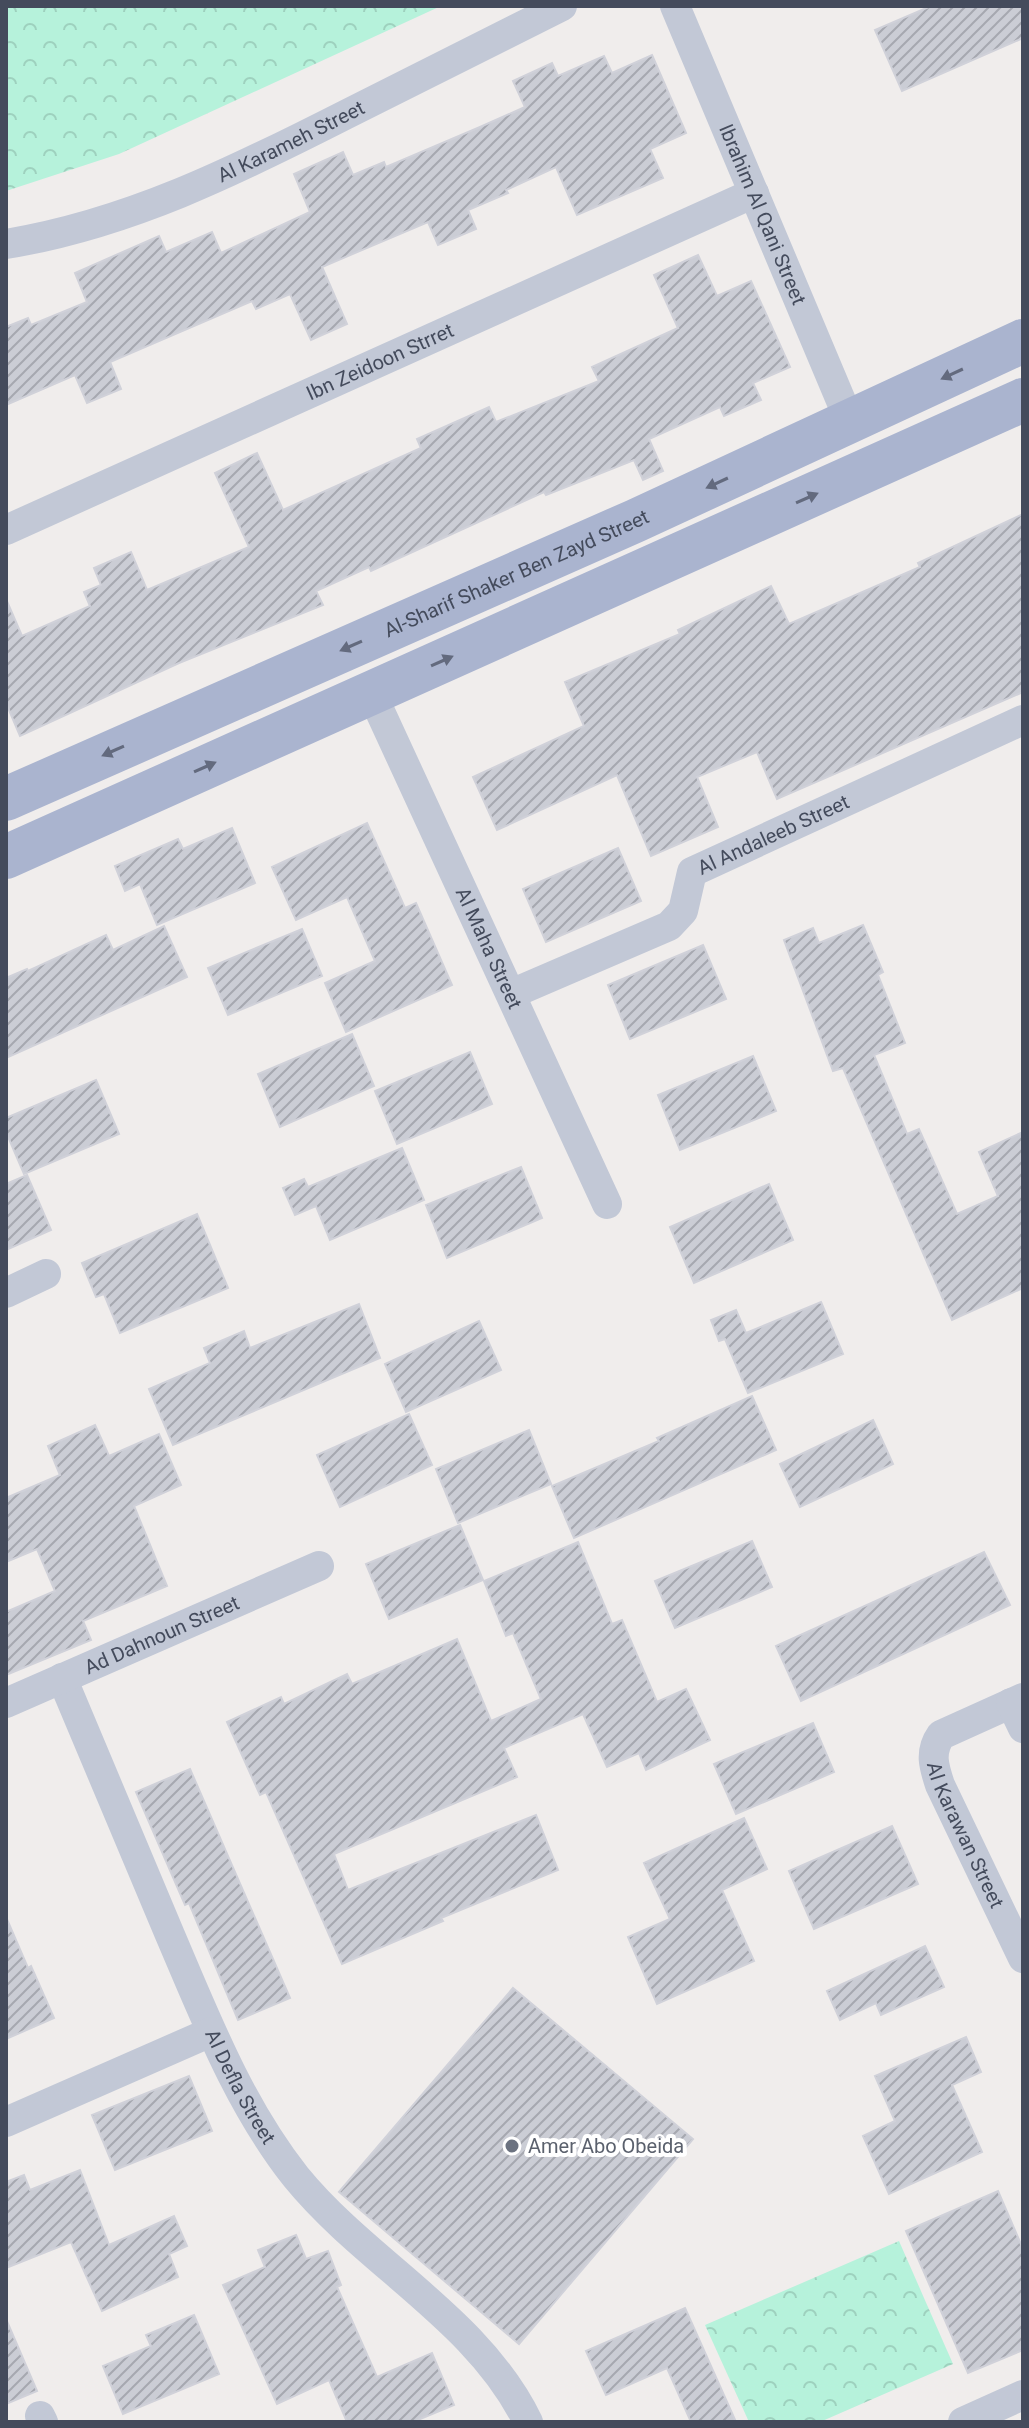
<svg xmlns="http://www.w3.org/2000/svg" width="1029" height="2428" font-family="Roboto,sans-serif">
<defs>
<pattern id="forest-crowns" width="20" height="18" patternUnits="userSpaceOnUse" patternTransform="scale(2)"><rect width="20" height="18" fill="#b6f2db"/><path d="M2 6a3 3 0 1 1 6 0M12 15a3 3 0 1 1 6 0" fill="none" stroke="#9ed1be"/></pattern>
<pattern id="building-hatch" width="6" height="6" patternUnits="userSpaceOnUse" patternTransform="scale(2)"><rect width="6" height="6" fill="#cbcdd5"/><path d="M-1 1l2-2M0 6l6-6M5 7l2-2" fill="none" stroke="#a6a8b0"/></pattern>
</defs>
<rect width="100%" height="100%" fill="#f0edec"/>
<!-- forest -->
<g fill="url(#forest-crowns)">
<path d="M6,6H441L119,154L6,191Z"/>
<path d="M899,2241L953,2364L820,2422H749L705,2325Z"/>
</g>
<!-- building -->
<g fill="url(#building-hatch)" stroke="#d0d1d9" stroke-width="2">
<path d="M931,6H1023V38L902,91L875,30Z"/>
<path d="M652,55L686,133L650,149L663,178L577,215L556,167L506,190L508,193L468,210L476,229L438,245L428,222L322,267L347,324L311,340L290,294L256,309L252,301L110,362L121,389L87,403L75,375L6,405V327L28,318L31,325L87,302L75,273L159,236L166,252L212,232L221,253L310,212L294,174L343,152L353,175L384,162L386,167L480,127L525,107L513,81L552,63L558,76L604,56L612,73Z"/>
<path d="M698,255L717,296L751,281L790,367L753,383L761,400L724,416L720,407L649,439L663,471L643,480L634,460L546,495L544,492L371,571L369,567L316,591L323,605L179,663L20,736L6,703V599L22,636L90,606L84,592L101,585L94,568L131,552L147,590L249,547L215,473L257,453L283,510L421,448L417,439L489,407L496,422L599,381L592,367L678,328L654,275Z"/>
<path d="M1023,514V692L777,799L757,752L697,777L718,827L651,856L617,775L497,830L473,777L584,726L565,682L680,634L678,630L771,586L789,624L920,567L918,563Z"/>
<path d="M367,823L405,908L416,903L452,985L346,1032L325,983L375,961L347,897L296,920L272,867Z"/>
<path d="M232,828L255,883L157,925L140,884L125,891L115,866L178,839L183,849Z"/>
<path d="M618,848L641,901L546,942L523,889Z"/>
<path d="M863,925L883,972L878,975L905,1043L874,1055L907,1134L919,1129L957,1214L998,1196L979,1152L1023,1132V1288L952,1320L843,1068L833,1071L784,940L813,928L819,943Z"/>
<path d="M164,926L187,977L6,1058V978L27,969L28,971L106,935L113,950Z"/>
<path d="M302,929L322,976L228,1015L208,968Z"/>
<path d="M703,945L726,999L630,1039L608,985Z"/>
<path d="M352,1034L374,1086L280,1127L258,1074Z"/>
<path d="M470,1052L492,1104L397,1144L375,1091Z"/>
<path d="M753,1056L776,1111L680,1150L658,1095Z"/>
<path d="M96,1080L119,1134L24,1174L6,1132V1118Z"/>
<path d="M402,1148L424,1200L330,1240L316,1206L295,1215L283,1188L304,1179L308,1187Z"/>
<path d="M521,1167L542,1218L447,1258L426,1205Z"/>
<path d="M27,1175L51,1230L6,1250V1184Z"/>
<path d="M769,1184L793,1240L694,1283L670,1227Z"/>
<path d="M197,1214L228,1288L120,1333L104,1294L96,1297L82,1263Z"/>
<path d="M821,1302L843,1354L748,1393L725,1339L719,1341L711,1320L736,1310L746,1333Z"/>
<path d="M359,1304L380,1358L173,1445L149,1389L210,1363L204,1348L244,1331L250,1348Z"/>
<path d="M479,1321L501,1370L406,1412L385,1364Z"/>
<path d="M752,1396L776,1450L574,1538L552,1486L659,1441L657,1438Z"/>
<path d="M409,1414L432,1465L340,1507L317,1455Z"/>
<path d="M873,1420L893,1464L800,1507L780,1464Z"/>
<path d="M95,1425L109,1456L159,1434L181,1485L134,1506L167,1586L83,1621L91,1640L6,1675V1612L55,1591L37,1549L6,1562V1498L60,1475L48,1446Z"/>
<path d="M529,1430L551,1484L458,1523L436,1469Z"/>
<path d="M460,1525L483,1580L389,1619L366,1564Z"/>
<path d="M752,1541L772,1587L675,1628L655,1581Z"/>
<path d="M578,1542L612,1624L622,1620L657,1702L686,1689L710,1740L646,1770L639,1753L607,1767L583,1714L504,1748L517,1777L334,1854L348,1890L536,1815L558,1870L441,1918L443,1921L342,1964L266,1792L260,1795L227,1722L281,1697L284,1704L347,1674L352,1684L457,1639L491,1721L541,1699L513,1633L506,1636L484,1581Z"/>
<path d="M984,1552L1010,1605L801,1701L776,1646Z"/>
<path d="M813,1723L834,1772L736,1814L714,1764Z"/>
<path d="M190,1769L290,1998L238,2020L189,1903L185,1905L136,1792Z"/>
<path d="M744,1818L767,1869L722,1890L754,1961L657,2004L628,1937L670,1919L644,1863Z"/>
<path d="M892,1826L918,1884L814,1929L789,1871Z"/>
<path d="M6,1917L28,1968L31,1966L54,2018L6,2039Z"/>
<path d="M925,1946L944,1987L881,2015L876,2003L840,2020L827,1991Z"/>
<path d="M513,1988L693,2139L519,2344L339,2192Z"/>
<path d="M966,2037L981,2072L952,2085L982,2152L889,2194L863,2136L895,2121L875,2076Z"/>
<path d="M189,2076L212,2131L115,2170L92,2115Z"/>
<path d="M80,2170L109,2245L174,2216L187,2246L169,2254L178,2277L102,2311L71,2242L6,2268V2182L24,2175L30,2190Z"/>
<path d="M998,2191L1023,2249V2350L968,2373L906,2231Z"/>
<path d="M296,2235L306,2259L328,2251L341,2285L337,2287L377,2377L432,2353L454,2405L413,2422H347L329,2380L277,2404L223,2285L265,2267L258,2250Z"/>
<path d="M685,2308L736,2422H691L667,2368L606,2395L586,2351Z"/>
<path d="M194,2315L219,2374L123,2414L103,2366L151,2346L146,2335Z"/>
<path d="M6,2319L37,2391L6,2404Z"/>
</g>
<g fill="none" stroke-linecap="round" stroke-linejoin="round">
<!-- minor -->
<g stroke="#c2c8d6" stroke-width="30">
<path id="s1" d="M675,6L850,422"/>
<path id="s2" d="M6,244C128,224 235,171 345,115C418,79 490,42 562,6"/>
<path id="s3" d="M6,530L754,193"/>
<path id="s4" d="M371,692L607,1204"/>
<path id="s5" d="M511,994L669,926L683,911L692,872L1023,720"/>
<path d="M6,1293L46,1274"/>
<path id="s6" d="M62,1678C98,1764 134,1850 170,1935C206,2019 239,2105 296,2177C367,2264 478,2319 528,2422"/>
<path id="s7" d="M1023,1698L941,1735C929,1752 934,1767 940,1785L1023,1958"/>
<path id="s8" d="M6,1703L319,1566"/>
<path d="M1011,1703L1023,1728"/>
<path d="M6,2122L211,2032"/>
<path d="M40,2416L43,2422"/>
<path d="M963,2422L1023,2395"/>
</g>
<!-- primary -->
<g stroke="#aab4cf" stroke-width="44">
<path id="s9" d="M6,799L635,521L1023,341"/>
<path d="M6,857L1023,400"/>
</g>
</g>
<!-- one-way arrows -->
<defs><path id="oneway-solid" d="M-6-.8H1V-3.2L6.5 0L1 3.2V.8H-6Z" transform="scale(2)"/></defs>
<g fill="#636a7e">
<use href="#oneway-solid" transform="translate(952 374) rotate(155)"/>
<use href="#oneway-solid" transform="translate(717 483) rotate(155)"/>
<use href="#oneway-solid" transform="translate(807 498) rotate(-24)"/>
<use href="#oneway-solid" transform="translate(351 646) rotate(156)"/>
<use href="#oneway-solid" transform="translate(442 661) rotate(-24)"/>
<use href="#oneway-solid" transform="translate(113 751) rotate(156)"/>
<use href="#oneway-solid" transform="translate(205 767) rotate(-24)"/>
</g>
<!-- markers -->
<circle fill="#6b7280" stroke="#fff" stroke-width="3" cx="512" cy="2146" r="8"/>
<g text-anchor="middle" stroke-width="8" stroke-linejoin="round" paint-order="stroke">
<!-- street labels -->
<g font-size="20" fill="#444b5c" stroke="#fff">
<text dy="7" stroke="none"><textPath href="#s2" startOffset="304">Al Karameh Street</textPath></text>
<text dy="7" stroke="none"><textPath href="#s1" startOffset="226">Ibrahim Al Qani Street</textPath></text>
<text dy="7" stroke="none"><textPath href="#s3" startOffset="410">Ibn Zeidoon Strret</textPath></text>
<text dy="7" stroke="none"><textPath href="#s9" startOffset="558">Al-Sharif Shaker Ben Zayd Street</textPath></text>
<text dy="7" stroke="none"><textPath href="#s5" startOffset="322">Al Andaleeb Street</textPath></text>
<text dy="7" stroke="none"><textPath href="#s4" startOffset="282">Al Maha Street</textPath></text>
<text dy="7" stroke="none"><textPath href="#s8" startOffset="170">Ad Dahnoun Street</textPath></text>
<text dy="7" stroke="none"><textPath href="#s7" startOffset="198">Al Karawan Street</textPath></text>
<text dy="7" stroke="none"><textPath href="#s6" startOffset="446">Al Defla Street</textPath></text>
</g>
<!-- worship labels -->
<g font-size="20" fill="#5b616d" stroke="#fff" text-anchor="start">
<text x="528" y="2153">Amer Abo Obeida</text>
</g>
</g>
<!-- border -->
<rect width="1029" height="2428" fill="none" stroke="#444b5c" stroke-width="16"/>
</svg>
